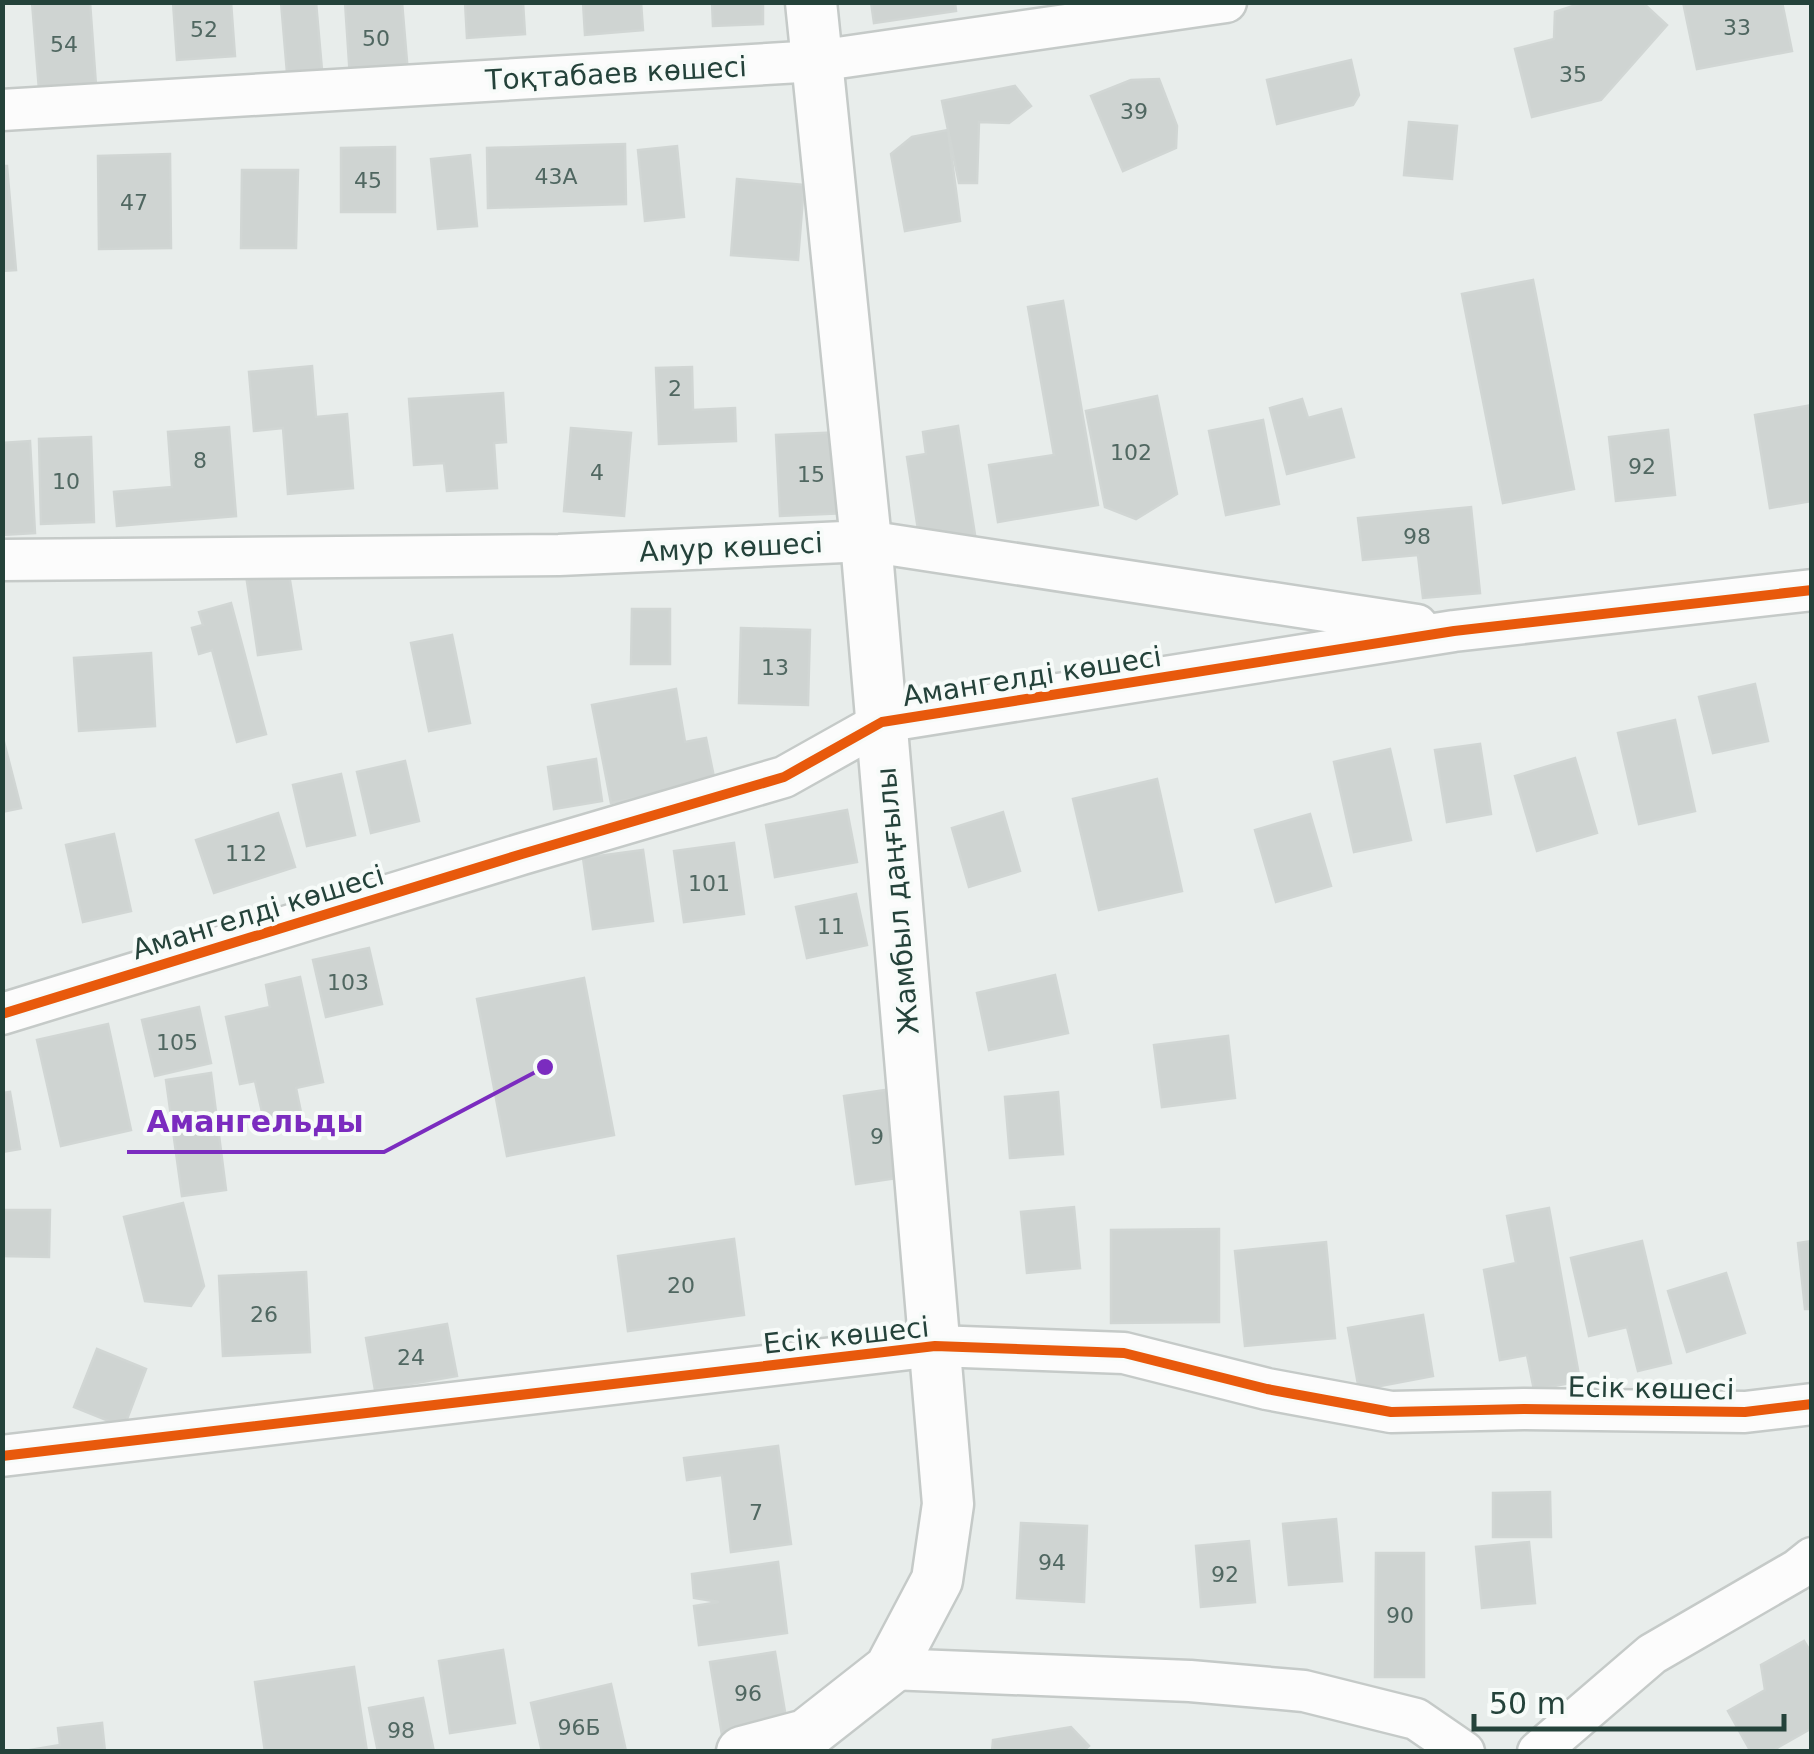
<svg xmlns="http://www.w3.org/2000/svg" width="1814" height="1754" font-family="'DejaVu Sans',sans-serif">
<rect width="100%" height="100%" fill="#e8edeb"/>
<!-- building -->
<g fill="#cfd4d2" stroke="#d1d6d4" stroke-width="2.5">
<path d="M32,2H90L96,85L39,90Z"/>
<path d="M173,2H231L235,56L177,60Z"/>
<path d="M281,2H316L322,70L287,73Z"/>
<path d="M345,2H402L408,73L350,78Z"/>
<path d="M465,2H523L525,34L467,38Z"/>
<path d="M583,2H641L643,30L585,35Z"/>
<path d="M712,2H763V24L713,26Z"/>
<path d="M871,2H955L956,11L874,23Z"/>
<path d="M1585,2H1642L1667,25L1601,100L1532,117L1515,49L1554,39L1555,12Z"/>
<path d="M1683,2H1782L1792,51L1697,69Z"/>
<path d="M1351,60L1359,95L1353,105L1277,124L1267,80Z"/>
<path d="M1159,79L1177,126L1176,148L1123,171L1091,96L1131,80Z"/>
<path d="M1015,86L1031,106L1009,123L979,122L977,183H959L942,101Z"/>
<path d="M1409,122L1457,126L1452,179L1404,175Z"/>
<path d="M948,130L960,221L905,231L891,154L912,137Z"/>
<path d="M625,144L626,204L488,208L487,148Z"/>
<path d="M677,146L684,217L645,221L638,150Z"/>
<path d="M395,147V212H341V148Z"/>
<path d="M170,154L171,248L99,249L98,156Z"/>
<path d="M470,155L477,226L438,229L431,159Z"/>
<path d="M2,166H7L16,270L2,271Z"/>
<path d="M242,170H298L296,248H241Z"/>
<path d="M737,179L804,185L798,260L731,255Z"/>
<path d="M1533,280L1574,489L1503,503L1462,294Z"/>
<path d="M1063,301L1098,505L998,522L989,465L1054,455L1028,307Z"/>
<path d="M312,366L316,417L347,414L353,488L288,494L283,428L254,431L249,372Z"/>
<path d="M692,367L693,410L735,408L736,441L659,444L656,368Z"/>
<path d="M503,393L506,442L494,443L497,488L447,491L444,463L414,465L409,399Z"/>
<path d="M1157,396L1177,494L1136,519L1105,507L1086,411Z"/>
<path d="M1302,399L1308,418L1341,409L1354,457L1287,474L1270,408Z"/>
<path d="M1812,405V501L1770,508L1755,415Z"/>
<path d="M1263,420L1279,504L1226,515L1209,431Z"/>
<path d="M958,426L975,535L920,543L907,457L926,454L923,432Z"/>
<path d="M229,427L236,516L117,526L114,492L172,487L168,432Z"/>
<path d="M571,428L631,433L624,516L564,511Z"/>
<path d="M1668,430L1675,495L1616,501L1609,437Z"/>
<path d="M843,432L847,513L780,516L776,435Z"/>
<path d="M91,437L94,522L41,524L39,439Z"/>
<path d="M30,441L35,533L2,535V443Z"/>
<path d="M1471,507L1480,593L1423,598L1418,555L1363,560L1358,518Z"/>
<path d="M288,568L301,649L258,655L246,575Z"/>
<path d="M231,603L266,734L237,742L212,650L199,654L192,628L203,625L199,612Z"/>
<path d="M632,609H670V664H631Z"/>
<path d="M741,628L810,630L808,705L739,703Z"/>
<path d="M452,635L470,723L429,731L411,643Z"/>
<path d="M151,653L155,726L79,731L74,658Z"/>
<path d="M1755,684L1768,741L1713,753L1699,697Z"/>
<path d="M676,689L685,742L706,738L715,782L611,803L592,705Z"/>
<path d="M1675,720L1695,811L1639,824L1618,733Z"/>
<path d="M2,734L21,808L2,812Z"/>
<path d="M1480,744L1491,814L1447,822L1435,750Z"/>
<path d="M1390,749L1411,840L1354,852L1334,762Z"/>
<path d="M1575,758L1597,833L1537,851L1515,776Z"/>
<path d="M596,759L602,801L554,809L548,767Z"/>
<path d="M405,761L419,821L371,833L357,772Z"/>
<path d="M341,774L355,835L307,846L293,785Z"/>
<path d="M1157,779L1182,891L1099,910L1073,799Z"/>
<path d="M847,810L857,862L775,877L766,825Z"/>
<path d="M1003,812L1020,871L969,887L952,828Z"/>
<path d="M278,813L295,867L214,893L196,840Z"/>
<path d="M1310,814L1331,886L1276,902L1255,830Z"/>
<path d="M114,834L131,911L83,922L66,845Z"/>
<path d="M734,843L744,914L684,922L674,851Z"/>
<path d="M643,850L653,921L593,929L583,858Z"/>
<path d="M856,894L867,945L807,958L796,907Z"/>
<path d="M369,948L382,1004L326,1017L313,960Z"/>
<path d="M1055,975L1068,1033L989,1050L977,993Z"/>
<path d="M300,977L323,1082L296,1088L303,1122L266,1130L255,1081L240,1084L226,1017L270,1007L266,985Z"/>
<path d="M584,978L614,1135L507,1156L477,999Z"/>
<path d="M199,1007L211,1063L155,1076L142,1020Z"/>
<path d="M108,1024L131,1130L61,1146L37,1040Z"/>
<path d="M1228,1036L1235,1098L1162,1107L1154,1045Z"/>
<path d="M211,1073L226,1190L182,1196L166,1080Z"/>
<path d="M899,1088L911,1176L856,1184L844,1096Z"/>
<path d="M10,1092L20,1149L2,1152V1093Z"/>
<path d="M1058,1092L1063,1154L1010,1158L1005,1097Z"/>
<path d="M183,1203L204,1286L191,1306L145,1301L124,1217Z"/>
<path d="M1074,1207L1080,1268L1027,1273L1021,1212Z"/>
<path d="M1549,1208L1580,1381L1534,1390L1527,1355L1500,1360L1484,1270L1516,1263L1507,1216Z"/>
<path d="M2,1210H50L49,1257L2,1256Z"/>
<path d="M1219,1229V1322L1111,1323V1230Z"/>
<path d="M734,1239L744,1315L628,1331L618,1256Z"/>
<path d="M1642,1241L1671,1363L1638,1371L1627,1327L1589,1336L1571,1258Z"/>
<path d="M1812,1241V1309H1805L1798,1243Z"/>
<path d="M1326,1242L1335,1338L1245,1346L1235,1251Z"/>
<path d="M306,1272L310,1352L223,1356L219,1276Z"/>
<path d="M1726,1273L1745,1333L1687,1352L1668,1291Z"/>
<path d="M1423,1315L1433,1376L1359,1390L1348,1328Z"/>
<path d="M447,1324L457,1376L375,1390L366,1338Z"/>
<path d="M97,1349L146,1369L124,1427L74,1407Z"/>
<path d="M778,1446L791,1544L731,1552L722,1475L687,1480L684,1458Z"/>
<path d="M1550,1492L1551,1537H1493V1493Z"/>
<path d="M1336,1519L1342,1581L1289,1585L1283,1524Z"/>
<path d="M1021,1523L1087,1526L1084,1602L1017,1598Z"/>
<path d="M1249,1541L1255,1602L1201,1607L1196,1546Z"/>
<path d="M1529,1542L1535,1603L1482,1608L1476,1547Z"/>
<path d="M1376,1553H1424V1677H1375Z"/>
<path d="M778,1562L787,1633L699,1645L694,1606L719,1602L694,1598L692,1574Z"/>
<path d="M1804,1641L1812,1654V1728L1770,1752H1751L1728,1711L1765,1690L1761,1665Z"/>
<path d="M503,1650L515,1723L450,1733L439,1661Z"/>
<path d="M775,1652L787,1724L722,1735L710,1662Z"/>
<path d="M354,1667L367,1752H265L255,1682Z"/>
<path d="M611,1684L626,1751L542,1752L531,1703Z"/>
<path d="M423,1698L434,1752H378L369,1708Z"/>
<path d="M102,1723L105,1752H18L60,1745L58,1728Z"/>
<path d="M1071,1727L1089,1746L1082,1752H992L993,1740Z"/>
</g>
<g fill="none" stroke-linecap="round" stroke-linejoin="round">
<!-- minor casing -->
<g stroke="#c5cac8" stroke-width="45">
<g id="minor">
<path d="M2,110L817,61L1226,2"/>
<path d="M2,560L559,555L866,541L1417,625"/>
<path d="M2,1014L522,854L784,777L882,722L1454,631L1812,590"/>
<path d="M2,1456L935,1346L1124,1353L1267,1389L1391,1412L1524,1409L1745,1412L1812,1404"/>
<path d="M890,1669L1190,1681L1304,1691L1416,1719L1464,1752"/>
<path d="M1538,1752L1652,1654L1797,1570L1812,1558"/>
</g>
</g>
<!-- tertiary casing -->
<g stroke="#c5cac8" stroke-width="55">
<path id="tertiary" d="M742,1752L806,1735L890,1669L937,1580L948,1504L866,541L811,2"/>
</g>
<!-- minor -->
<use href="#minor" stroke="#fcfcfc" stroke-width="40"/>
<!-- tertiary -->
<use href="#tertiary" stroke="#fcfcfc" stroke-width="50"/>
<!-- cycleway casing -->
<g stroke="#f7fbf9" stroke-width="16">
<g id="cycleway">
<path d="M2,1014L522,854L784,777L882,722L1454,631L1812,590"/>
<path d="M2,1456L935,1346L1124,1353L1267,1389L1391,1412L1524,1409L1745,1412L1812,1404"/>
</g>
</g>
<!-- cycleway -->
<use href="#cycleway" stroke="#e8590c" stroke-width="10"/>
</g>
<g text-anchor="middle" stroke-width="8" stroke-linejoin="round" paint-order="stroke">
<!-- number labels -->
<g font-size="22" fill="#506761">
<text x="1737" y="35">33</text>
<text x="204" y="37">52</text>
<text x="376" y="46">50</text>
<text x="64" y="52">54</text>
<text x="1573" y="82">35</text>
<text x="1134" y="119">39</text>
<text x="556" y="184">43А</text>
<text x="368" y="188">45</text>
<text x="134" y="210">47</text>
<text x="675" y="396">2</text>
<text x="1131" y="460">102</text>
<text x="200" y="468">8</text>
<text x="1642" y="474">92</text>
<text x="597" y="480">4</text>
<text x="811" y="482">15</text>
<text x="66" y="489">10</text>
<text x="1417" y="544">98</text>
<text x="775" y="675">13</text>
<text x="246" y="861">112</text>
<text x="709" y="891">101</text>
<text x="831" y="934">11</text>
<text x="348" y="990">103</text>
<text x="177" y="1050">105</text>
<text x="877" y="1144">9</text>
<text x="681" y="1293">20</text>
<text x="264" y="1322">26</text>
<text x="411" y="1365">24</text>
<text x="756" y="1520">7</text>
<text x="1052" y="1570">94</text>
<text x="1225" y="1582">92</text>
<text x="1400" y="1623">90</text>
<text x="748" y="1701">96</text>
<text x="579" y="1735">96Б</text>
<text x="401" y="1738">98</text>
</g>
<!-- street labels -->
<g font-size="28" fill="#24423a" stroke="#f7fbf9">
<text transform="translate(616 73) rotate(-3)" y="10">Тоқтабаев көшесі</text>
<text transform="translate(731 547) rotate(-3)" y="10">Амур көшесі</text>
<text transform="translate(1032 676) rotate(-9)" y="10">Амангелді көшесі</text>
<text transform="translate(897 901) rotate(-95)" y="10">Жамбыл даңғылы</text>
<text transform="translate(258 912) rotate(-17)" y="10">Амангелді көшесі</text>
<text transform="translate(846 1335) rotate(-6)" y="10">Есік көшесі</text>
<text transform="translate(1651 1388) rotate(1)" y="10">Есік көшесі</text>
</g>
</g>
<!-- callouts -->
<path fill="none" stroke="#7b2cbf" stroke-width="4" d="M545 1067L384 1152H127"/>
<circle fill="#7b2cbf" stroke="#f7fbf9" stroke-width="4" cx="545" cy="1067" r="10"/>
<g font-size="30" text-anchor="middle" font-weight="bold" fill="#7b2cbf" stroke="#f7fbf9" stroke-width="8" stroke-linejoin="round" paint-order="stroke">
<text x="255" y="1132">Амангельды</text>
</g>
<!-- border -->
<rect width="1814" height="1754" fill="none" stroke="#24423a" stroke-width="10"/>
<!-- scale -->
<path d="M1474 1714v15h310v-15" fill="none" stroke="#24423a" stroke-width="5"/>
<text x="1489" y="1714" font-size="30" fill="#24423a" stroke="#f7fbf9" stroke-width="8" paint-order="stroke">50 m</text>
</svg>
